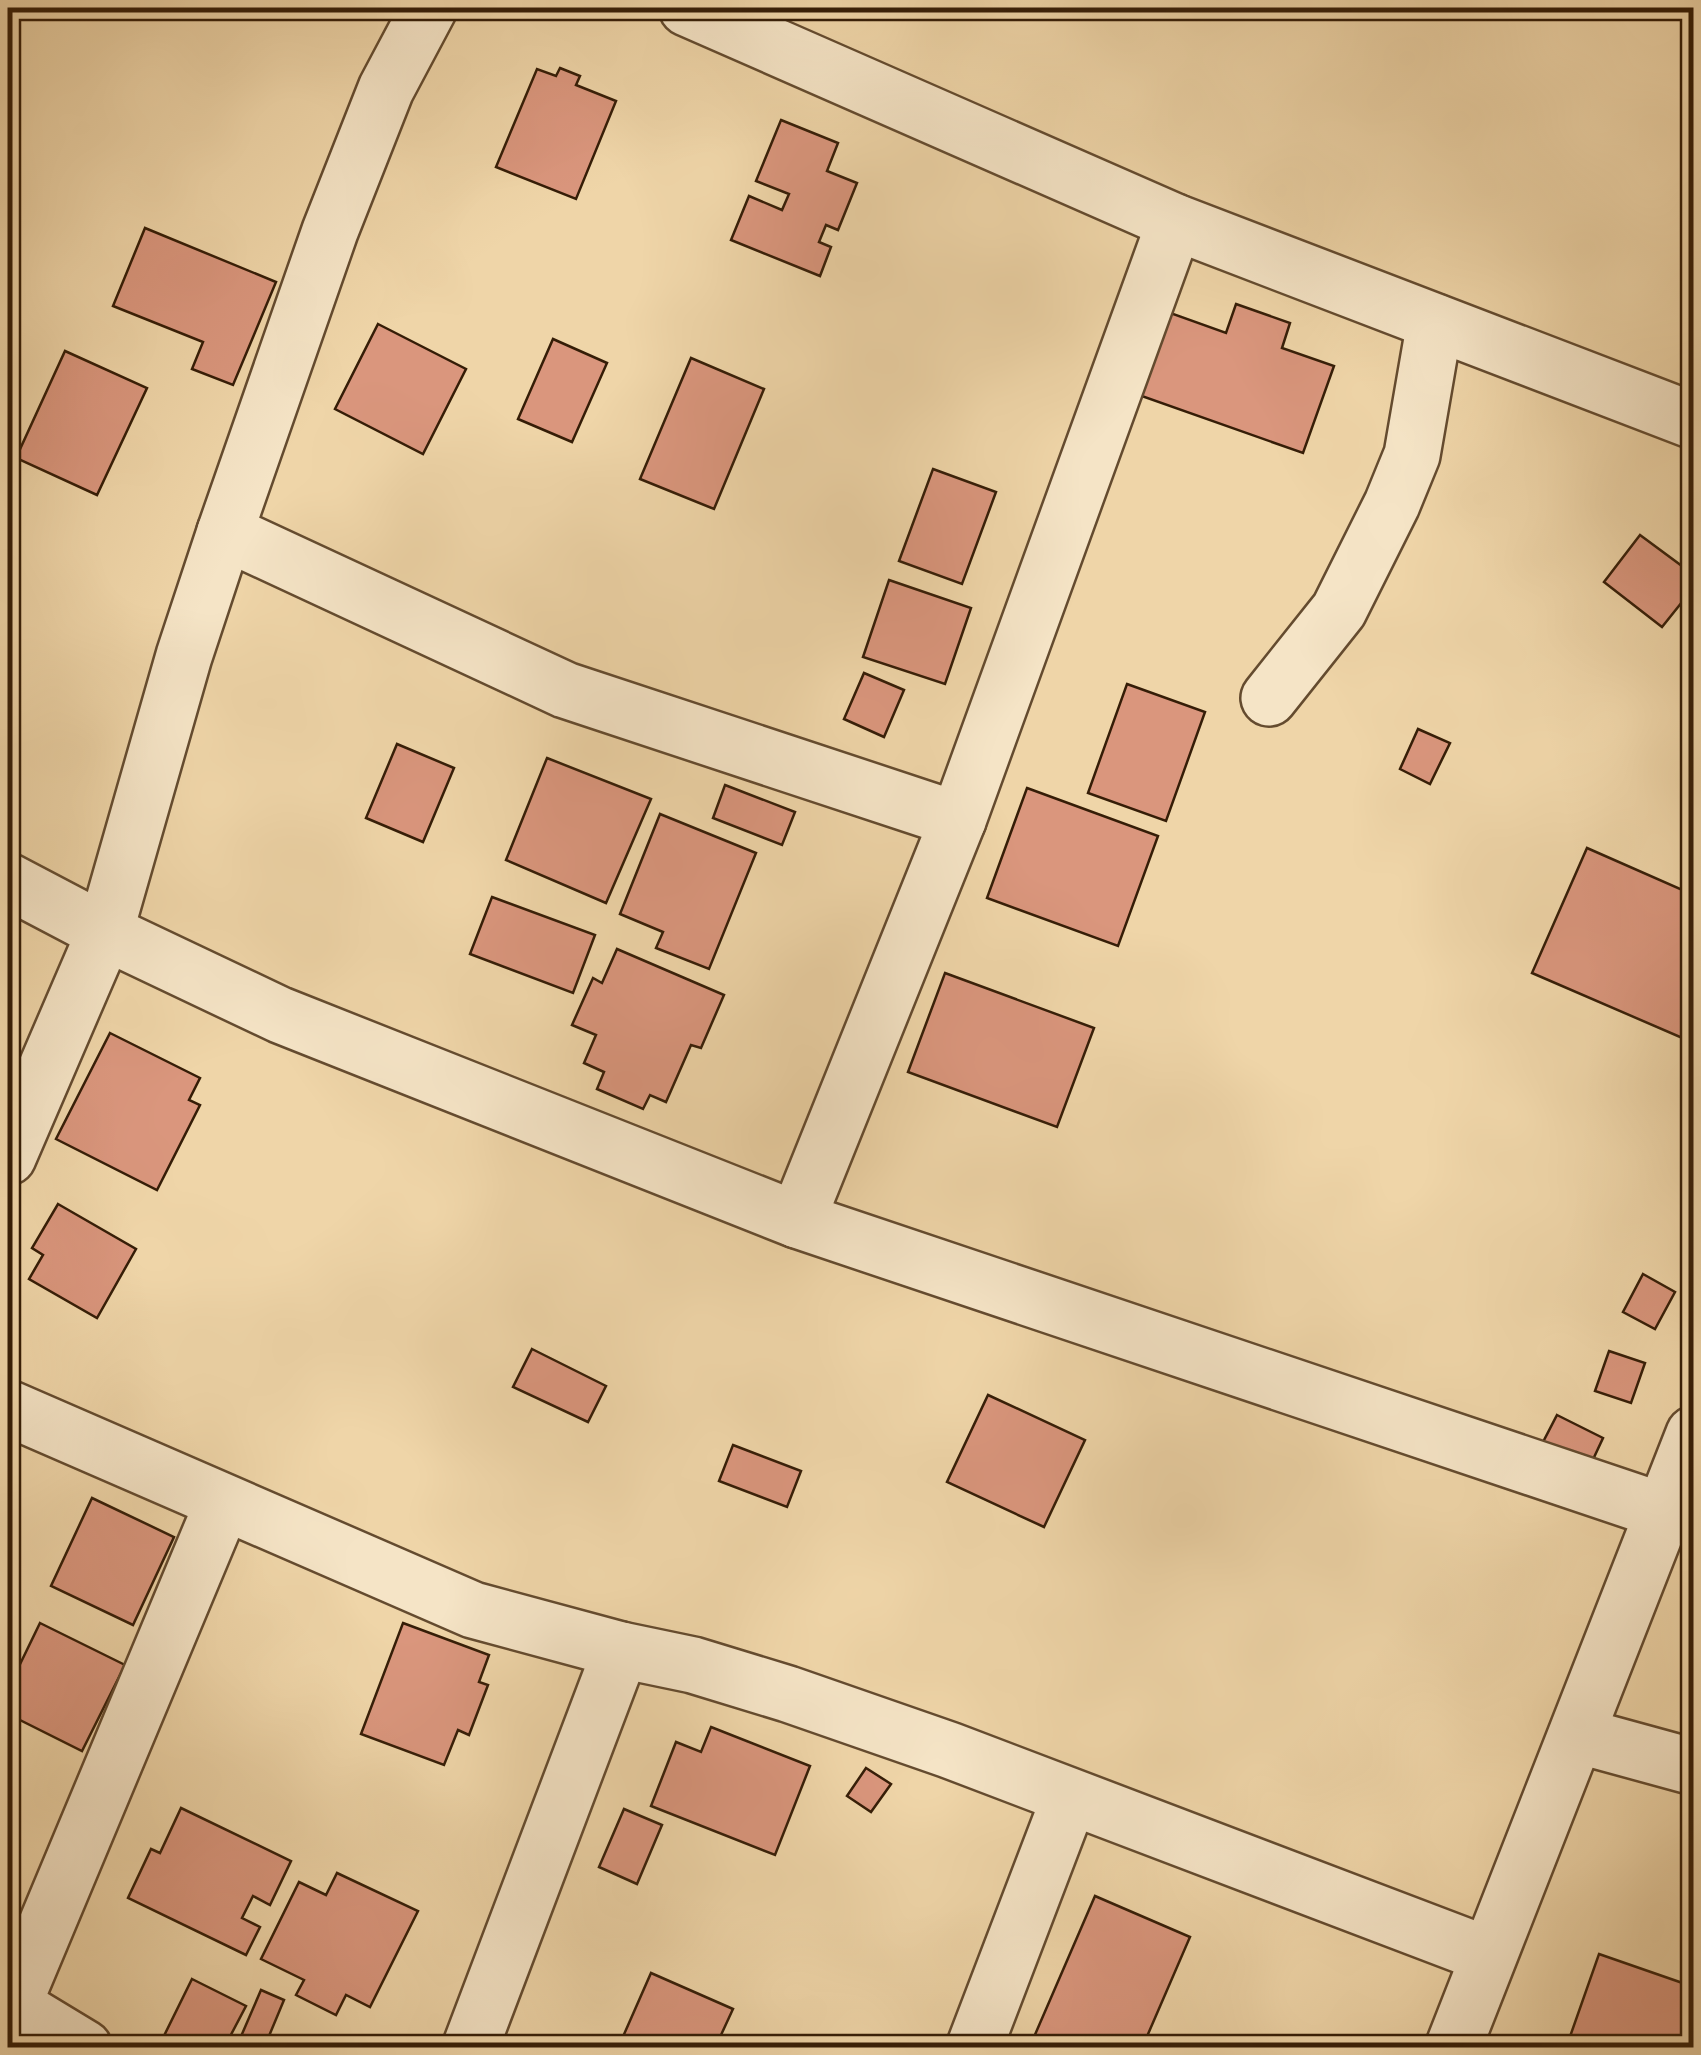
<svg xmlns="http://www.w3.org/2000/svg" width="1701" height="2055" font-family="'EB Garamond',serif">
<rect width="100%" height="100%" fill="#efd5a8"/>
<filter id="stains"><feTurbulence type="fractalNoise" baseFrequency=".002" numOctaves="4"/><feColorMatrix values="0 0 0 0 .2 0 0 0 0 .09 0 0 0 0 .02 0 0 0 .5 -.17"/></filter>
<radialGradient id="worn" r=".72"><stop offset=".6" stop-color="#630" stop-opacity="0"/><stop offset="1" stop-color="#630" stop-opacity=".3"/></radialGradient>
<!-- building -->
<g fill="#da967d" stroke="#351d07" stroke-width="2.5">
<path d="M560,68L580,76L576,85L616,101L576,199L496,167L537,69L556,76Z"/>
<path d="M781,120L838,143L827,171L857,183L838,230L826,225L819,242L831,247L820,276L731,240L749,196L782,210L789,194L756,181Z"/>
<path d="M145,228L276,282L233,385L192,369L203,342L113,306Z"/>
<path d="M1236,304L1290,323L1282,348L1334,366L1303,453L1136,394L1165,311L1226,333Z"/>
<path d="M378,324L466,369L423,454L335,409Z"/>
<path d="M553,339L607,363L572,442L518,419Z"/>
<path d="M65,351L147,388L97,495L16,458Z"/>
<path d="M691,358L764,389L714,509L640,479Z"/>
<path d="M933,469L996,492L962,584L899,561Z"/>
<path d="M1640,535L1694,575V587L1662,627L1604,582Z"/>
<path d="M889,580L971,608L945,684L863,657Z"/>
<path d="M864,673L904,690L884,737L844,719Z"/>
<path d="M1127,684L1205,712L1166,821L1088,793Z"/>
<path d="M1418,729L1450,743L1430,784L1400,769Z"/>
<path d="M397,744L454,768L423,842L366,818Z"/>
<path d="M547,758L651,799L606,903L506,860Z"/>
<path d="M725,785L795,812L782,845L713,818Z"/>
<path d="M1027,788L1158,836L1118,946L987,898Z"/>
<path d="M660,814L756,853L709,969L656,948L663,932L620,914Z"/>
<path d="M1587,848L1694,895V1043L1532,973Z"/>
<path d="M492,897L595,935L573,993L470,954Z"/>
<path d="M617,949L724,995L701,1048L691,1045L666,1102L650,1095L643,1109L597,1089L604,1072L584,1063L596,1035L572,1025L593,978L602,983Z"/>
<path d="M945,973L1094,1028L1057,1127L908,1072Z"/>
<path d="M110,1033L200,1078L189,1100L200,1105L157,1190L56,1139Z"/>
<path d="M58,1204L136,1249L97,1318L29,1279L43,1255L32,1248Z"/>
<path d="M1643,1274L1675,1292L1655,1329L1623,1312Z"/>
<path d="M532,1349L606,1386L588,1422L513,1387Z"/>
<path d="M1609,1351L1645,1363L1631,1403L1595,1391Z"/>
<path d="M988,1395L1085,1440L1044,1527L947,1482Z"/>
<path d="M1557,1415L1603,1438L1589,1468L1542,1444Z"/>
<path d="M733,1445L801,1471L787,1507L719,1481Z"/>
<path d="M92,1498L174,1537L133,1625L51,1586Z"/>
<path d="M40,1623L125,1665L82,1751L8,1714V1689Z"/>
<path d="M403,1623L489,1655L479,1682L488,1685L469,1735L458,1730L444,1765L361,1734Z"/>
<path d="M711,1727L810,1766L775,1855L651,1806L676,1742L701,1752Z"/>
<path d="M866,1768L891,1784L871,1812L847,1796Z"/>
<path d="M181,1808L291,1861L270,1905L253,1896L242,1918L260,1927L246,1955L128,1898L151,1849L160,1853Z"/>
<path d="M624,1809L662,1825L637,1884L599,1867Z"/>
<path d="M337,1873L418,1911L370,2007L346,1995L336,2015L296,1995L304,1980L261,1959L299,1882L326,1895Z"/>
<path d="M1095,1896L1190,1937L1142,2048H1059L1034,2037Z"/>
<path d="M1599,1954L1694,1987V2048H1566Z"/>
<path d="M651,1973L733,2009L715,2048H618Z"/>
<path d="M192,1979L246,2006L224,2048H158Z"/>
<path d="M261,1990L284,2000L264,2048H236Z"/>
</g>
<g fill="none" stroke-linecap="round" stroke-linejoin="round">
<!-- minor casing -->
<g stroke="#644b2f" stroke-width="60">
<g id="minor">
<path d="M429,8L386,89L330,231L225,532L184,656L105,932L280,1015L797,1220L1665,1512"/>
<path d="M687,8L1175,222L1694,421"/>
<path d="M225,532L565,690L958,820"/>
<path d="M1269,698L1339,610L1392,504L1412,455L1435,322"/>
<path d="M8,881L105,932L8,1157"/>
<path d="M797,1220L958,820L1175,222"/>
<path d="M8,1408L473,1610L621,1650L693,1665L788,1694L949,1750L1488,1955"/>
<path d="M1577,1735L1694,1767"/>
<path d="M84,2048L13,2005L223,1503"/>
<path d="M470,2048L621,1650"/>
<path d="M974,2048L1070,1797"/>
<path d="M1453,2048L1694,1434"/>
</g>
</g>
<!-- minor -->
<use href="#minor" stroke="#f5e4c6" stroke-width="55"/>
</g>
<!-- margin -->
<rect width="1701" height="2055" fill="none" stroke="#efd5a8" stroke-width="40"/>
<rect x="10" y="10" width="1681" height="2035" fill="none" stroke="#351d07" stroke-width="5"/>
<rect x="20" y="20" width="1661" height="2015" fill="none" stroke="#351d07" stroke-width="2.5"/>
<rect width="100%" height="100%" filter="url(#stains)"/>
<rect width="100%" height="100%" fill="url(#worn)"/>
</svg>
